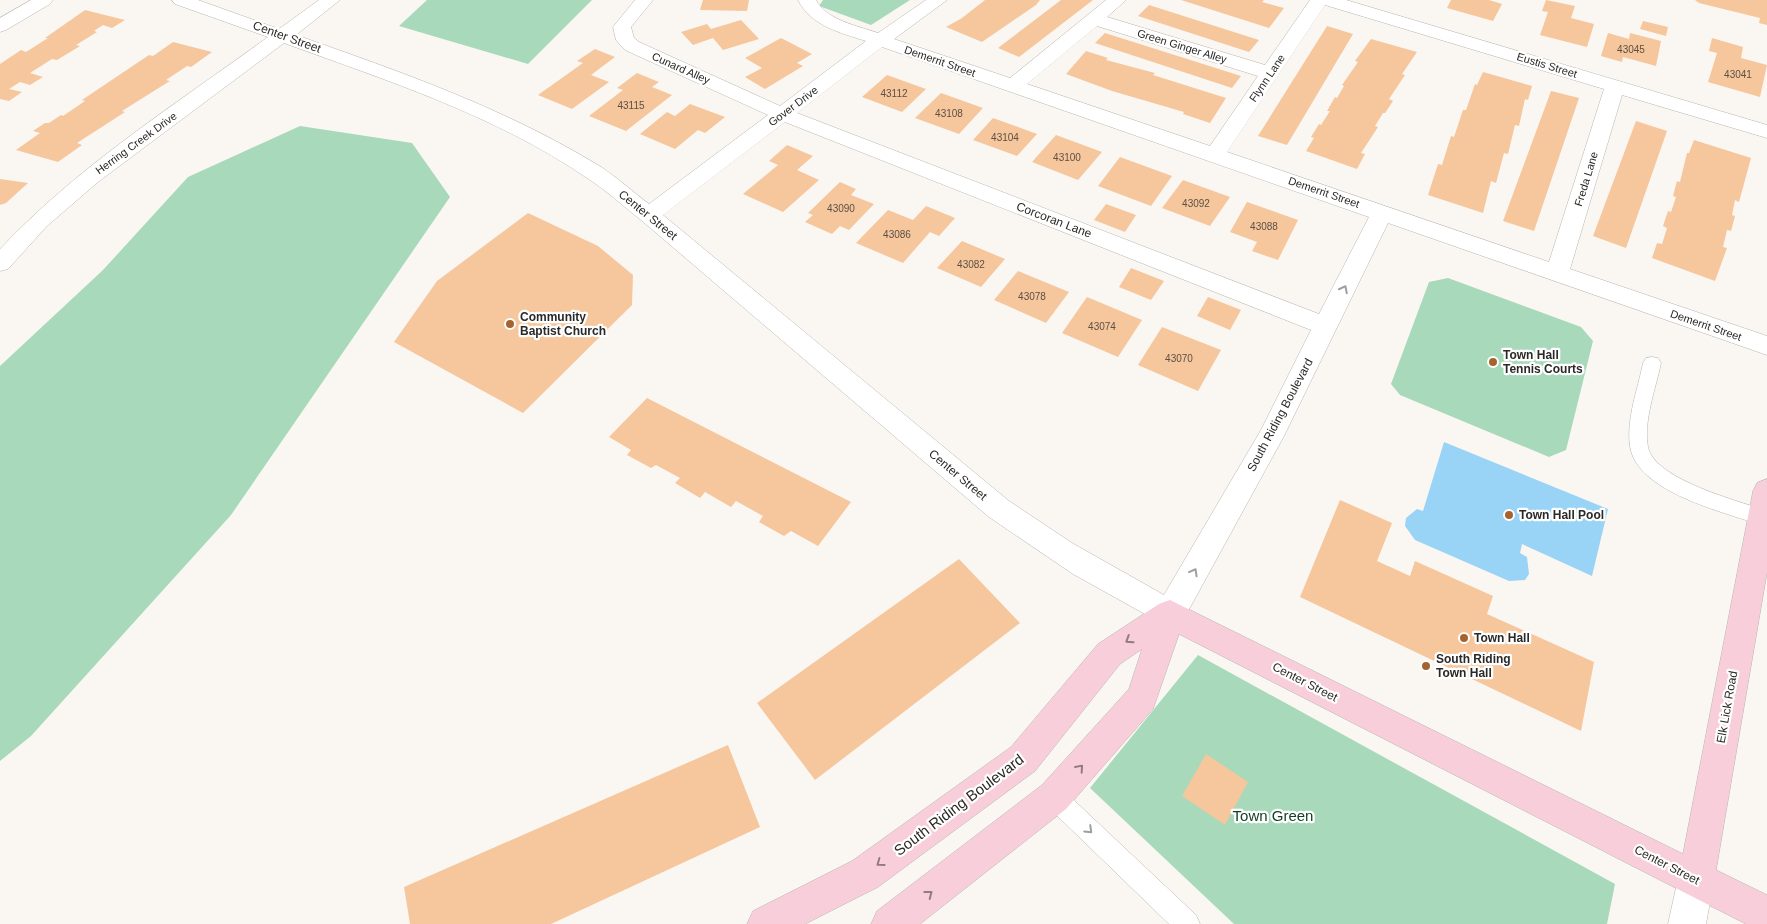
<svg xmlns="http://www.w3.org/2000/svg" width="1767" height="924" font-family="Arial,sans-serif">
<rect width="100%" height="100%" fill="#faf7f2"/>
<!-- green -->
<g fill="#a8d9ba">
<path d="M427,0H592L528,64L399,26Z"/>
<path d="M823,0H910L871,25L819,6Z"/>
<path d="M300,126L412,143L450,197L231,515L31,736L0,761V366L103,270L188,177Z"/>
<path d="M1448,278L1581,327L1593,341L1566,450L1549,457L1400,395L1391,384L1429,282Z"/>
<path d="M1198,655L1615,884L1607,924H1234L1090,788Z"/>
</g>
<!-- water -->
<path fill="#99d3f6" d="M1444,442L1608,509L1592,576L1522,544L1520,553L1527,557L1529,574L1525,580L1509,581L1415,540L1405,526L1406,518L1417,509L1423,511Z"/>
<!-- building -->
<g fill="#f6c69d">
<path d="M703,0H749L747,11L700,10Z"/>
<path d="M985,0H1040L1036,5L982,42L946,27L962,18Z"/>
<path d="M1061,0H1093L1019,57L998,48Z"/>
<path d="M1181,0H1264L1262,2L1284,8L1269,28Z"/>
<path d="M1451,0H1489L1502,4L1493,21L1447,8Z"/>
<path d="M1546,0L1575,6L1571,18L1594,24L1587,47L1540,35L1548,12L1542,11Z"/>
<path d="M1695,0H1767V25L1759,23L1760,18L1699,3Z"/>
<path d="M1149,5L1259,40L1249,52L1138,16Z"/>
<path d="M85,10L125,20L112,28L103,25L94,31L97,32L76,45L80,46L57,60L52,59L30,73L43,77L30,85L20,82L9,89L22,92L9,101L0,99V64L21,50L26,52L48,38H45Z"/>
<path d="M741,20L759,39L723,50L713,38L693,45L681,32L707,24L711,29Z"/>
<path d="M1643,21L1668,27L1666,36L1640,29Z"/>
<path d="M1327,26L1353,34L1287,145L1258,136Z"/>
<path d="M1105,33L1241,76L1232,88L1095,43Z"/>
<path d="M1608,33L1629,39L1630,33L1661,41L1656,66L1623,57L1622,62L1601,56Z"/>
<path d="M781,38L812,54L797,63L803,66L765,89L745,77L762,68L745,58Z"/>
<path d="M1712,38L1743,47L1741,58L1767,65L1760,97L1708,82L1717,53L1709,51Z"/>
<path d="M1371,39L1417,52L1402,74L1405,75L1389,99L1393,101L1385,113H1383L1375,126L1378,127L1361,153L1365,154L1357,169L1306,151L1314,138L1311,137L1319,124L1321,125L1330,111H1327L1335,97L1337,98L1344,86L1342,85L1358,62L1355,61Z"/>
<path d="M173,42L212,52L191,67L187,66L166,80L170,81L165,84L122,111L125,112L77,143L82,145L58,162L16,150L40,133L33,131L45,123H49L61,115L63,116L85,101L82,100L149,55L153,56Z"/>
<path d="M595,49L615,57L591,75L609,82L572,109L538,95L583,63L577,61Z"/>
<path d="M1086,51L1108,58L1106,60L1155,73L1153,75L1226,98L1210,123L1183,114L1184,112L1112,91L1066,74Z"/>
<path d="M1483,72L1532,86L1528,100L1525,99L1519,126L1515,125L1508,154L1504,153L1496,183L1491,181L1483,213L1428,195L1438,164L1442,165L1451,136L1454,137L1463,110H1466L1475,84L1477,85Z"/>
<path d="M637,73L659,82L652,87L672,95L626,131L589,116L623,90L617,88Z"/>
<path d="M887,75L926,89L902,112L862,97Z"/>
<path d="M1551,91L1579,98L1534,231L1503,221Z"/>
<path d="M941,93L983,108L959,134L915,118Z"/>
<path d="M690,104L725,117L705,133L698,130L675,149L640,134L667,112L675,116Z"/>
<path d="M993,118L1037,134L1017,156L973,140Z"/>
<path d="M1636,121L1667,131L1626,248L1593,236Z"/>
<path d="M1056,135L1102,152L1078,180L1032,162Z"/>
<path d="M1694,140L1751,158L1739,202L1735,200L1732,215L1735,216L1731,231L1727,230L1723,247L1727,248L1715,281L1652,258L1657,243L1662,244L1667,228L1663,226L1668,211L1671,212L1676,197L1673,196L1677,181L1680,182L1687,153H1689Z"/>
<path d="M787,145L813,156L797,170L819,180L783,212L743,194L778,165L769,161Z"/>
<path d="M1120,157L1172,176L1151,206L1098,186Z"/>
<path d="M0,179L28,183L6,203L0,205Z"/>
<path d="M1183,180L1230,197L1210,226L1162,208Z"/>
<path d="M840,182L856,189L851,195L874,204L849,230L840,226L832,234L805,222L813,215L808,213Z"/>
<path d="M1247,202L1298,220L1278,260L1252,251L1257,242L1230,232Z"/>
<path d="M1106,204L1136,215L1125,232L1094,220Z"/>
<path d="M926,206L955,218L939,236L930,232L903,263L856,243L888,210L913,220Z"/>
<path d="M528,213L598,246L633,275L632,305L523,413L394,342L437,281Z"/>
<path d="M962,241L1005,259L981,287L937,268Z"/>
<path d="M1131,268L1164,281L1151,300L1119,287Z"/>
<path d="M1018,271L1069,292L1046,323L994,300Z"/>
<path d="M1087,297L1142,320L1118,357L1062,333Z"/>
<path d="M1208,297L1241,310L1230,330L1197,316Z"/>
<path d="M1162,327L1221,350L1198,391L1138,365Z"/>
<path d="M647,398L851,502L818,546L791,531L784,536L759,522L763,516L736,501L731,507L705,492L700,498L675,483L680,478L656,465L651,468L627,455L631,450L609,437Z"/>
<path d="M1340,500L1392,523L1377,561L1410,576L1415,561L1493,596L1487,614L1594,662L1581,731L1300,597Z"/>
<path d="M959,559L1020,623L815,780L757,703Z"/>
<path d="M728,745L760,827L551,924H410L404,887Z"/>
<path d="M1206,754L1248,782L1225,825L1182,796Z"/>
</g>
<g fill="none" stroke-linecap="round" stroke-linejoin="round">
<!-- lane casing -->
<g stroke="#b7b5b0" stroke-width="1">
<g id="lane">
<path d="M1652,357L1658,358L1661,363C1656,388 1643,421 1648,447C1655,480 1739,501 1767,511V523L1761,525C1724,512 1636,492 1630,446C1626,419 1638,389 1643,363L1646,358Z"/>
<path d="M1054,785L1062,789L1196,915L1200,924H1169L1046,805L1042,797L1046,789Z"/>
</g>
</g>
<!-- street casing -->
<g stroke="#b7b5b0" stroke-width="1">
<g id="street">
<path d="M31,0H53L50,4L6,30L0,32V18Z"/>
<path d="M172,0H198L279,29L319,0H340L296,35C401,72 505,108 601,167C618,178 633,192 649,204L768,115L625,50L616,40L613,27L635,0H653L631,27L634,38L639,42L780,106L866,41C841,33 811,26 798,0H816C826,20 858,26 878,33L926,0H947L894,39L1010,78L1106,0H1126L1107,17L1265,65L1310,0H1346L1767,125V138L1622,95L1570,269L1767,336V355L1388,223L1284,436L1181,624L1170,628L1073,574L989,517L641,220C623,206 606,190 587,178C495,115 388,81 284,43L98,182L47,226L8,269L0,271V249C78,166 176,104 268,37L175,4ZM1325,5L1604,89L1549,262L1227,152ZM1097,26L1258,76L1210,146L1027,84ZM882,47L1369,217L1319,314L797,113ZM785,122L1311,330L1261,430L1164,595L1072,543L1009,501L663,215Z"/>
<path d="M1696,861L1709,866L1714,879L1706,924H1668L1678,879L1683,866Z"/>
</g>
</g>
<!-- secondary casing -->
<g stroke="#b7b5b0" stroke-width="1">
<path id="secondary" d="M1767,479V572L1716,870L1767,895V924H1746L1179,634L1153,709L1066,809L920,924H871L877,911L1042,785L1129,689L1142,649L1120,664L1035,771L878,887L805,924H747L753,911L852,861L1011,747L1098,644L1159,604L1170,600L1683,854L1753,491L1757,483Z"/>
</g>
<!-- lane -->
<use href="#lane" fill="#fff" fill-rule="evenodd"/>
<!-- street -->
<use href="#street" fill="#fff" fill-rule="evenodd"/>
<!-- secondary -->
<use href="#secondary" fill="#f8cedb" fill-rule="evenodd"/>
</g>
<!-- one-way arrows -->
<defs><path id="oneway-chevron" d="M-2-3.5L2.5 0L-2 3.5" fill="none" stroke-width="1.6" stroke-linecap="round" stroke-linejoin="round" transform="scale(1.25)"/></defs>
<g stroke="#9f9f9e">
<use href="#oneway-chevron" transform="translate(1344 289) rotate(-63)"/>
<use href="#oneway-chevron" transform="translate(1194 572) rotate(-61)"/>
<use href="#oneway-chevron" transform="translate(1089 830) rotate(44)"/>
</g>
<g stroke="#917c81">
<use href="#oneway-chevron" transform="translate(1129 640) rotate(147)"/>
<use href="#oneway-chevron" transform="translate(1080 768) rotate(-49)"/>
<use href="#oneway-chevron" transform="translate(880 863) rotate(144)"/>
<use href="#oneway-chevron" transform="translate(929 894) rotate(-38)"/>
</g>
<!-- markers -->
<g fill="#a5632f" stroke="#fff" stroke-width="2">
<circle cx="510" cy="324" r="5"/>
<circle cx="1493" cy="362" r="5"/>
<circle cx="1509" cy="515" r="5"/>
<circle cx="1464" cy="638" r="5"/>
<circle cx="1426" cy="666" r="5"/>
</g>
<g text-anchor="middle" stroke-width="4.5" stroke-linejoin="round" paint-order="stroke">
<!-- number labels -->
<g font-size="10" fill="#5d5044">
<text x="1631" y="53">43045</text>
<text x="1738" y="78">43041</text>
<text x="894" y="97">43112</text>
<text x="631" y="109">43115</text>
<text x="949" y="117">43108</text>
<text x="1005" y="141">43104</text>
<text x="1067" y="161">43100</text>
<text x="1196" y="207">43092</text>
<text x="841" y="212">43090</text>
<text x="1264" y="230">43088</text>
<text x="897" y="238">43086</text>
<text x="971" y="268">43082</text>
<text x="1032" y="300">43078</text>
<text x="1102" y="330">43074</text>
<text x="1179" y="362">43070</text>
</g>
<!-- far-street labels -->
<g font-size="11" fill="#2a2927" stroke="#fff">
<text transform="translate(1182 46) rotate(17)" y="4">Green Ginger Alley</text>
<text transform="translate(940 61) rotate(19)" y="4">Demerrit Street</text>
<text transform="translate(1547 65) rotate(17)" y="4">Eustis Street</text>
<text transform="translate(681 68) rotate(24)" y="4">Cunard Alley</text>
<text transform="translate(1267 78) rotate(-56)" y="4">Flynn Lane</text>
<text transform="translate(793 106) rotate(-37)" y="4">Gover Drive</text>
<text transform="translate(136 143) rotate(-36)" y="4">Herring Creek Drive</text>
<text transform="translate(1586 179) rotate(-73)" y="4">Freda Lane</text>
<text transform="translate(1324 192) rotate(19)" y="4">Demerrit Street</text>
<text transform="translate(1706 325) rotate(19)" y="4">Demerrit Street</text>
</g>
<!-- street labels -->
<g font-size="12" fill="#2a2927" stroke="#fff">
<text transform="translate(287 37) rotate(20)" y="4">Center Street</text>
<text transform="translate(648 215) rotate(39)" y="4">Center Street</text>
<text transform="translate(1054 220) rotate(21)" y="4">Corcoran Lane</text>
<text transform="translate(1280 415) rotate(-62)" y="4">South Riding Boulevard</text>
<text transform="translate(958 475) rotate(40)" y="4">Center Street</text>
<text transform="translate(1305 682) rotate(27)" y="4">Center Street</text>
<text transform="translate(1727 707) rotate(-80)" y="4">Elk Lick Road</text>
<text transform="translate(1667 865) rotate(27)" y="4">Center Street</text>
</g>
<!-- poi labels -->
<g font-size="12" font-weight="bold" fill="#2a2927" stroke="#fff" text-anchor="start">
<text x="520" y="321">Community<tspan x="520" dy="14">Baptist Church</tspan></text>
<text x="1503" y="359">Town Hall<tspan x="1503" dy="14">Tennis Courts</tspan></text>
<text x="1519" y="519">Town Hall Pool</text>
<text x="1474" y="642">Town Hall</text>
<text x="1436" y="663">South Riding<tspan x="1436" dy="14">Town Hall</tspan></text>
</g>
<!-- near-street labels -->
<g font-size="15" fill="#2a2927" stroke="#fff">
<text transform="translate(959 805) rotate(-37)" y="5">South Riding Boulevard</text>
</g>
<!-- near-park labels -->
<g font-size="15" fill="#144029" stroke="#fff">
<text x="1273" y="821">Town Green</text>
</g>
</g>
</svg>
